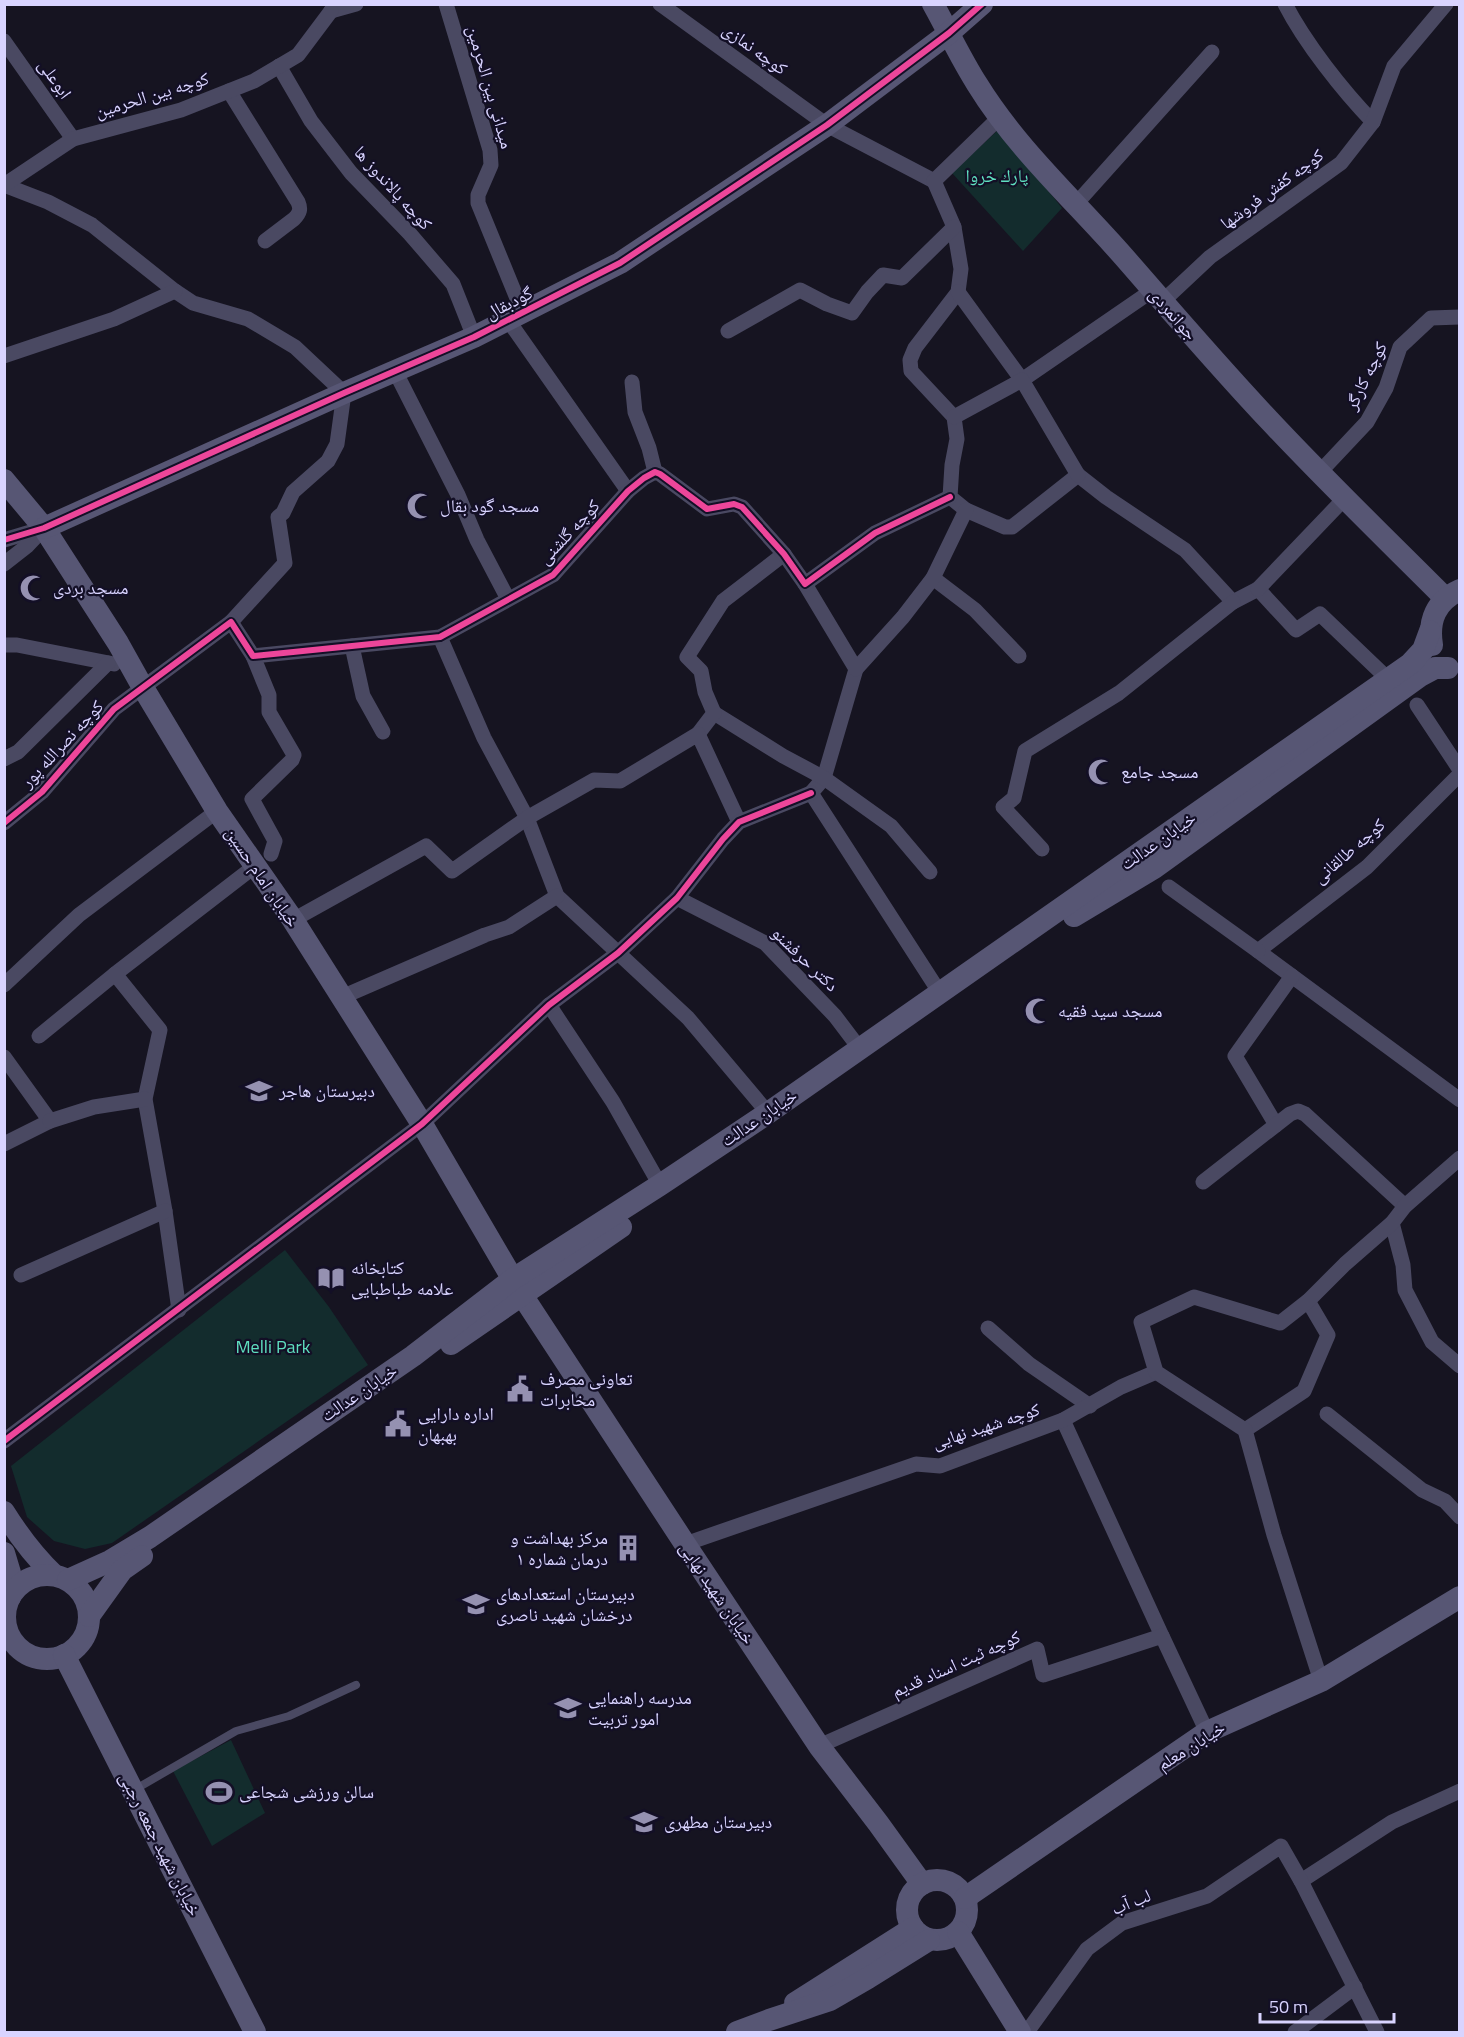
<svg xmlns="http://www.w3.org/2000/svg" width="1464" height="2037" font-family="'Titillium Web','Noto Naskh Arabic',sans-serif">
<rect width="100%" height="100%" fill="#161421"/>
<!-- green -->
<g fill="#132c2d">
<path d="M999,129L1062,208L1023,251L952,173Z"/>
<path d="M285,1250L329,1307L368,1365L112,1543L85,1549L54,1541L27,1517L11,1466Z"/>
<path d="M231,1740L265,1813L212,1846L173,1771Z"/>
</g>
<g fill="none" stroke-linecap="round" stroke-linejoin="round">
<!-- lane -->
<path stroke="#4a4962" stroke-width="8" d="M134,1790L236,1731L289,1716L356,1685"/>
<!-- street -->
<g stroke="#4a4962" stroke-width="15">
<path d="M446,4L490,150L491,165L478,195V203L523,313"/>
<path d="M660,4L827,125L934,181"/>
<path d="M1285,4C1305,43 1343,91 1373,122"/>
<path d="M331,11L356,4"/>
<path d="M4,41L73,139"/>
<path d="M279,66L311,121L351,173L410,234L453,284L474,337"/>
<path d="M229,91L298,202C301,209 300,213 294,219L265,241"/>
<path d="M1001,116L934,181L954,227L961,269L958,292L915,348L910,360L911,371L954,417L957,439L952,465L950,497L966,510L1005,527H1012L1078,475L1106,497L1185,550L1233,602L1258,589L1296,630L1320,614L1388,679"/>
<path d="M4,185L48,202L92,225L175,291L193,303L248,319L295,347L344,393L337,444L328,461L293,492L283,513L278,517L285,563L231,622"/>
<path d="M4,185L73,139L181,110L254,81L298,55L331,11"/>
<path d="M1075,205L1212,52"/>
<path d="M958,292L1022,380L1153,290"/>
<path d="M1162,302L1210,257L1341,163L1373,122L1394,66L1446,4"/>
<path d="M508,320L628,491"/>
<path d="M728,331L800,290L827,304L852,313L867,292L883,275L902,278L954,227"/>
<path d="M4,356L114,319L175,291"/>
<path d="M395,371L458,495L477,540L508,599"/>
<path d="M632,382L635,412L649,448L655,472"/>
<path d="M954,417L1022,380L1078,475"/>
<path d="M1319,473L1367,422L1386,388L1400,347L1431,318L1460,317"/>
<path d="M4,540L44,528"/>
<path d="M4,564L27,546L44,528"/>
<path d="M933,578L975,610L1019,656"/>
<path d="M805,584L856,669L824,778L811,793L940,993"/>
<path d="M1258,589L1345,498"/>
<path d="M440,637L484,738L527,818L557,896L688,1018L768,1113"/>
<path d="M4,645H17L114,664"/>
<path d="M352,646L363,696L383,732"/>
<path d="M253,656L269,695V712L294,755L292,760L252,799L275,841L271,854"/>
<path d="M856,669L903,617L933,578L966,510"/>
<path d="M1417,705L1460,770"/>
<path d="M714,713L783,756L824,778L891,826L930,872"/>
<path d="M698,734L714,713L705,692L701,671L687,657L723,601L784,554"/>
<path d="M4,759L18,752L108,663"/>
<path d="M1460,774L1367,867L1258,951L1460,1100"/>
<path d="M4,823L42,792L114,709L231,622L253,656L440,637L553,575L628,491L644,478L655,472L660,474L707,509L734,504L742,507L784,554L805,584L875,533L950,497"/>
<path d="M1042,849L1003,807L1014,798L1025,751L1119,693L1233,602"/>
<path d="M1169,887L1258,951"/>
<path d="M677,898L765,943L835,1016L860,1049"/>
<path d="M293,920L426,846L452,871L527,818L594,780L620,781L698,734L739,822"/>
<path d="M115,974L255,866"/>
<path d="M4,985L79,915L217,811"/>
<path d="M342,997L485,935L509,927L557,896"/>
<path d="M549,1005L613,1102L660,1185"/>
<path d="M39,1036L115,974L160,1030L145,1099L165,1211L179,1310"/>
<path d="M4,1057L50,1121L4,1144"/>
<path d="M50,1121L94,1107L145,1099"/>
<path d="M1276,1125L1235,1056L1292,976"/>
<path d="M1203,1182L1290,1114L1298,1111L1305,1114L1405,1206"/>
<path d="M1392,1223L1403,1265L1405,1290L1432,1342L1460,1366"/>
<path d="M21,1275L165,1211"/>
<path d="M988,1328L1029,1364L1090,1406"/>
<path d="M1327,1414L1422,1490L1445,1501L1460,1517"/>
<path d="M1063,1420L1162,1636"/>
<path d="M1245,1430L1304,1391L1328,1335L1308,1301"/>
<path d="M4,1441L422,1124L549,1005L618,953L677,898L723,839L739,822L811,793"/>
<path d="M685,1544L916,1464L940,1466L1063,1420L1121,1387L1156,1372"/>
<path d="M1321,1681L1274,1535L1245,1430L1156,1372L1141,1322L1194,1297L1280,1323L1308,1301L1345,1264L1392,1223L1405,1206L1460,1158"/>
<path d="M819,1746L1037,1649L1043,1675L1162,1636L1207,1732"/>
<path d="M1301,1881L1392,1822L1460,1791"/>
<path d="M1027,2032L1087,1949L1122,1923L1207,1896L1281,1846L1301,1881L1377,2032"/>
<path d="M1295,2032L1355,1987"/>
</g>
<!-- secondary -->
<g stroke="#575674" stroke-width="22">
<path d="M933,4C948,31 961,59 977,84C1017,149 1074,200 1124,257C1172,312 1219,367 1269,420C1326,481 1386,539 1445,598"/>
<path d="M4,480L44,528L118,643L142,686L217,811L293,920L422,1124L522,1295L685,1544L819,1746L878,1823L922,1884"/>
<path d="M44,528L344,393L474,337L620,263L827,125L949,33L982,4"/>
<path d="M1432,645C1428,620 1436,601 1460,590"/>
<path d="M1074,916L1154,868L1420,676L1435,668H1448"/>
<path d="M451,1344L621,1227"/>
<path d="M4,1512C19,1536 34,1556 54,1575"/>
<path d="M4,1553L10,1573V1597"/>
<circle cx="47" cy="1617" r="42"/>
<path d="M68,1580L110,1561L150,1537L413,1356L513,1279L660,1185L768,1113L1410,664L1423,650L1430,631"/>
<path d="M89,1616L122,1570L142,1556"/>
<path d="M64,1655L255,2032"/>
<circle cx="937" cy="1910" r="30"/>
<path d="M965,1898L1207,1732L1321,1681L1460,1597"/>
<path d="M958,1932L1020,2032"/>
<path d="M795,2003L913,1928"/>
<path d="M737,2032L769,2020L830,2000L868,1978L929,1940"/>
</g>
<!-- cycleway casing -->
<g stroke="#130f26" stroke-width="10">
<g id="cycleway">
<path d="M4,540L44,528L344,393L474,337L620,263L827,125L949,33L982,4"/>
<path d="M4,823L42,792L114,709L231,622L253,656L440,637L553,575L628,491L644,478L655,472L660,474L707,509L734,504L742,507L784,554L805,584L875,533L950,497"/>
<path d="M4,1441L422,1124L549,1005L618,953L677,898L723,839L739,822L811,793"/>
</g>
</g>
<!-- cycleway -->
<use href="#cycleway" stroke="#ed469a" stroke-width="6"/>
</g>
<!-- icons -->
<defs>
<g id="mosque-bare" transform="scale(2.07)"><path d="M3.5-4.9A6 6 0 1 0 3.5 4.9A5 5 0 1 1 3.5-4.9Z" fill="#9591b1" stroke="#130f26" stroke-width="2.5" paint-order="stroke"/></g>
<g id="school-bare" transform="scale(2.07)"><path d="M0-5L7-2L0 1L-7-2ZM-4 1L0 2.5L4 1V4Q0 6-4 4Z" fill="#9591b1" stroke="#130f26" stroke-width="2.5" paint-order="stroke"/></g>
<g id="library-bare" transform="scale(2.07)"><path d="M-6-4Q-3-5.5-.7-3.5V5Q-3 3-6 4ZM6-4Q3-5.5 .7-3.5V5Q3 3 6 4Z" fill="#9591b1" stroke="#130f26" stroke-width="2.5" paint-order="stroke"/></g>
<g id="civic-bare" transform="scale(2.07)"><path d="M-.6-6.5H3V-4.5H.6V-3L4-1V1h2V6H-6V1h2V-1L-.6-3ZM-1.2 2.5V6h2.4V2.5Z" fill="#9591b1" stroke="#130f26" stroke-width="2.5" paint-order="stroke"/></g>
<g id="building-bare" transform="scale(2.07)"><path d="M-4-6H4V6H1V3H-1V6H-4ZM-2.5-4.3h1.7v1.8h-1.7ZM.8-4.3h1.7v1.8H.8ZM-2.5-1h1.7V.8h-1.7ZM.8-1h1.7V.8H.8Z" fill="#9591b1" stroke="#130f26" stroke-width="2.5" paint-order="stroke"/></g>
<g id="stadium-bare" transform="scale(2.07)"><path d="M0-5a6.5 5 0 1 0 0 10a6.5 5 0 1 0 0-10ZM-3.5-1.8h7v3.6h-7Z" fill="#9591b1" stroke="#130f26" stroke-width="2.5" paint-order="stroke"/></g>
</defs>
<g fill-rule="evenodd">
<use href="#mosque-bare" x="420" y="506"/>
<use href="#mosque-bare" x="33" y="588"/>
<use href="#mosque-bare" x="1101" y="772"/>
<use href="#mosque-bare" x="1038" y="1011"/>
<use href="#school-bare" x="259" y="1091"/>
<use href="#library-bare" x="331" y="1278"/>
<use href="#civic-bare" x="520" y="1389"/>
<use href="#civic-bare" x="398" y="1424"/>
<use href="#building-bare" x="628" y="1548"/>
<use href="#school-bare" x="476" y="1604"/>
<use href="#school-bare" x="568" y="1708"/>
<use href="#stadium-bare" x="219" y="1792"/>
<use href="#school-bare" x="644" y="1822"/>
</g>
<g text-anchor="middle" stroke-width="4.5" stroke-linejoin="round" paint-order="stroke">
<!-- street labels -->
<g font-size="18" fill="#d9d4ff" stroke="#130f26">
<text transform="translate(755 49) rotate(36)" y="6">کوچه نمازی</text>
<text transform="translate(55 79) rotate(55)" y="6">ابوعلی</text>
<text transform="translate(490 87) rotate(74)" y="6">میدانی بین الحرمین</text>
<text transform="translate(152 95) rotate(-17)" y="6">کوچه بین الحرمین</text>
<text transform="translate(393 188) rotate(48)" y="6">کوچه پالاندوز ها</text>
<text transform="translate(1272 189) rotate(-36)" y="6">کوچه کفش فروشها</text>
<text transform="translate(509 303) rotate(-27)" y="6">گودبقال</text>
<text transform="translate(1173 314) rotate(49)" y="6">جوانمردی</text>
<text transform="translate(1366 376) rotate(-64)" y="6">کوچه کارگر</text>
<text transform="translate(569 532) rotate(-47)" y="6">کوچه گلشنی</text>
<text transform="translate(62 744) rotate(-47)" y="6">کوچه نصرالله پور</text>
<text transform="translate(1158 841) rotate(-35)" y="6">خیابان عدالت</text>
<text transform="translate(1349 851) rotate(-41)" y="6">کوچه طالقانی</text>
<text transform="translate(262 877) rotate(56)" y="6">خیابان امام حسین</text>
<text transform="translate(805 959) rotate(44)" y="6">دکتر حرفشنو</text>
<text transform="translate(759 1118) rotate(-34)" y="6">خیابان عدالت</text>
<text transform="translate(359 1393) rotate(-34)" y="6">خیابان عدالت</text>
<text transform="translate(986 1426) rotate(-18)" y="6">کوچه شهید نهایی</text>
<text transform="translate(717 1593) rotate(56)" y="6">خیابان شهید نهایی</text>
<text transform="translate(956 1664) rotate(-24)" y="6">کوچه ثبت اسناد قدیم</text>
<text transform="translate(1191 1746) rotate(-32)" y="6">خیابان معلم</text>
<text transform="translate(160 1844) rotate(63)" y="6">خیابان شهید جمعه رجبی</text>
<text transform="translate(1131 1902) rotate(-22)" y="6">لب آب</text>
</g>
<!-- park labels -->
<g font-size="18" fill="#5fe0c0" stroke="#130f26">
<text x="997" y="182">پارك خروا</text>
<text x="273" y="1353">Melli Park</text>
</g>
<!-- poi labels -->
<g font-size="18" fill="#d9d4ff" stroke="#130f26" text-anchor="start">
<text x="440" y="512">مسجد گود بقال</text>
<text x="53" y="594">مسجد بردی</text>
<text x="1121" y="778">مسجد جامع</text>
<text x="1058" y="1017">مسجد سید فقیه</text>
<text x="279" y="1097">دبیرستان هاجر</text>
<text x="351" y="1274">کتابخانه<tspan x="351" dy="21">علامه طباطبایی</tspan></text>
<text x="540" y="1385">تعاونی مصرف<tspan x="540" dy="21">مخابرات</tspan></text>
<text x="418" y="1420">اداره دارایی<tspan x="418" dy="21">بهبهان</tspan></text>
<text x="608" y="1544" text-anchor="end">مرکز بهداشت و<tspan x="608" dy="21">درمان شماره ۱</tspan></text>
<text x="496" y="1600">دبیرستان استعدادهای<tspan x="496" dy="21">درخشان شهید ناصری</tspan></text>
<text x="588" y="1704">مدرسه راهنمایی<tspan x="588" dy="21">امور تربیت</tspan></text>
<text x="239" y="1798">سالن ورزشی شجاعی</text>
<text x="664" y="1828">دبیرستان مطهری</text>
</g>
</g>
<!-- border -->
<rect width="1464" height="2037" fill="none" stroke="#d9d4ff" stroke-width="12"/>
<!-- scale -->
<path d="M1260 2013v9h134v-9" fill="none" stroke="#d9d4ff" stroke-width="3"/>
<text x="1269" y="2013" font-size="18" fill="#d9d4ff" stroke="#130f26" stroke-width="4.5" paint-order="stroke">50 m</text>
</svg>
